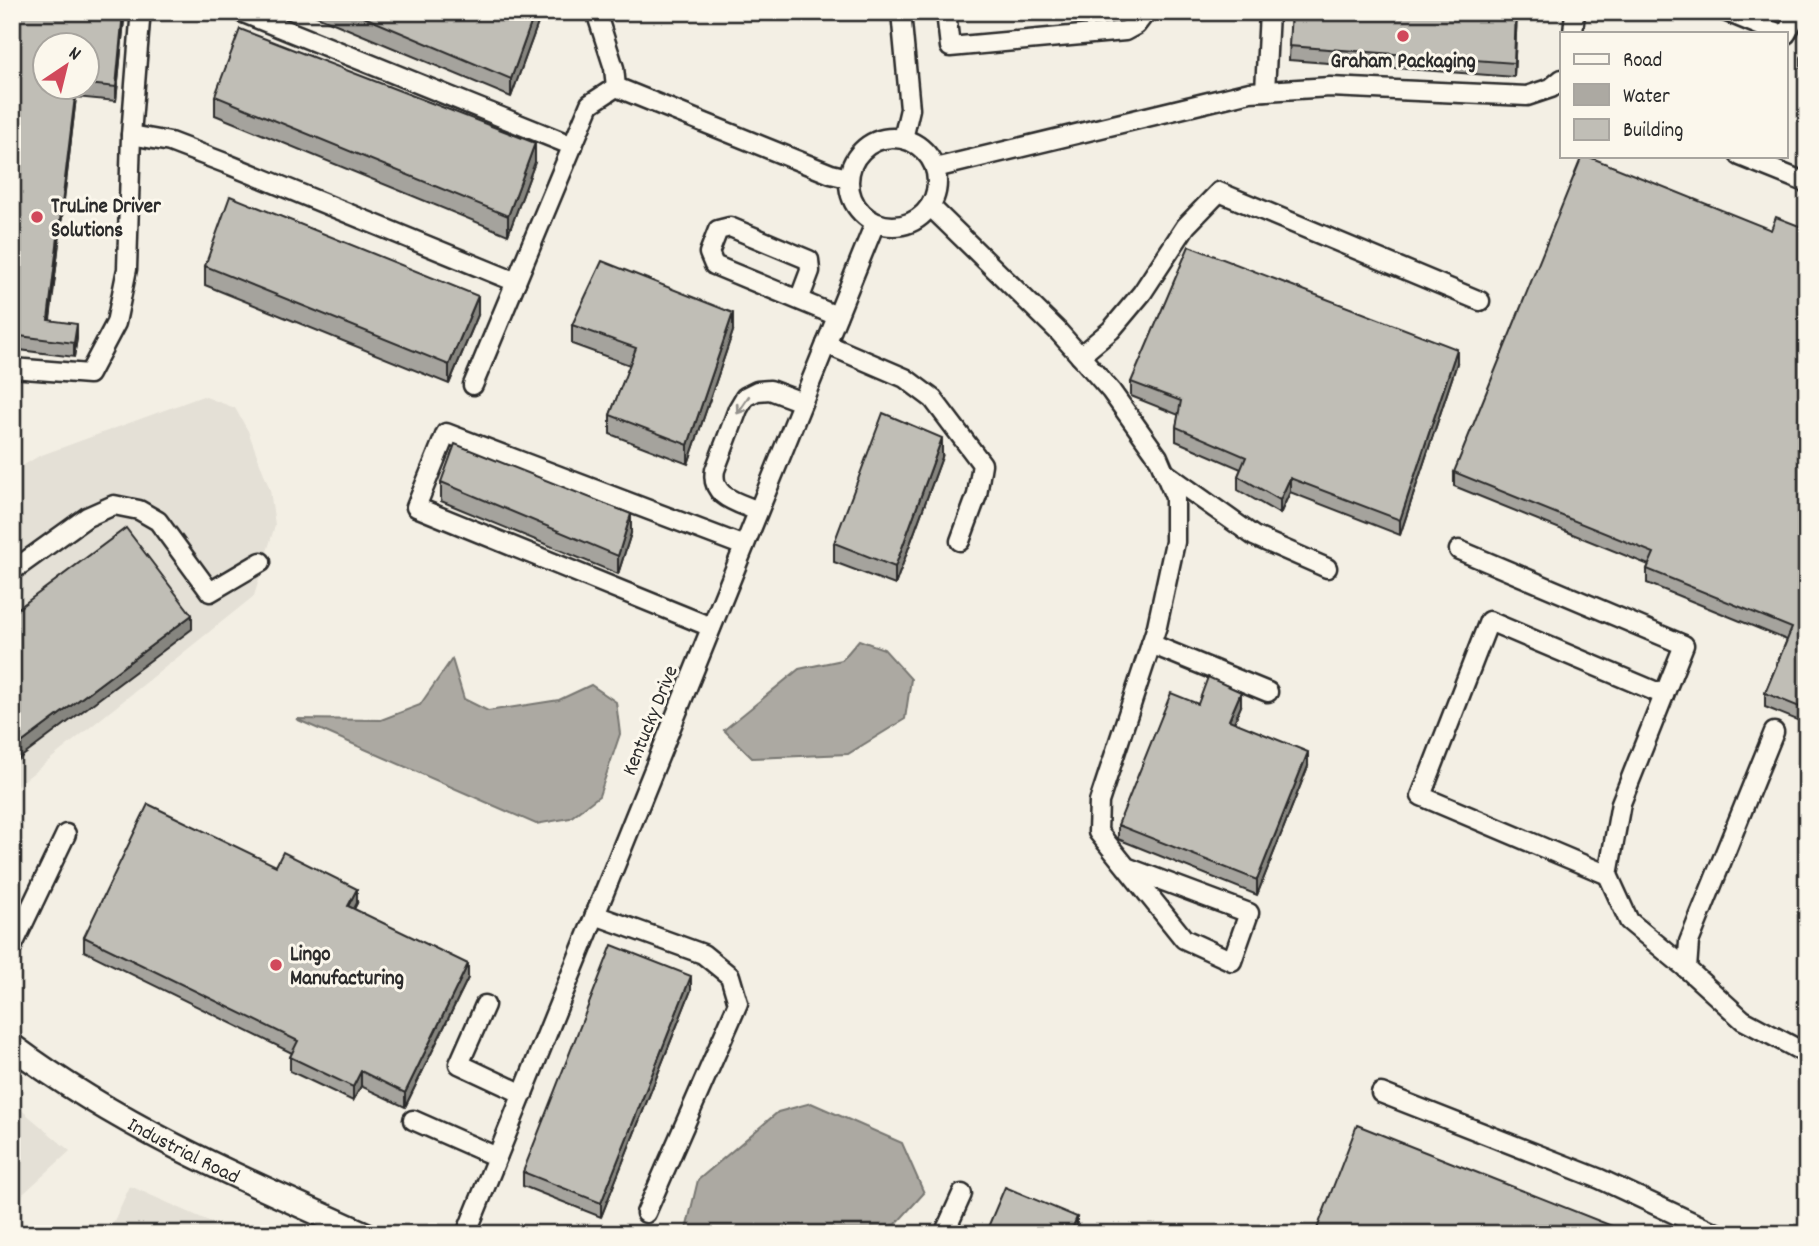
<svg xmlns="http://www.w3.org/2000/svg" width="1819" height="1246" font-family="Dekko,sans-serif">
<rect width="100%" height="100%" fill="#f3efe4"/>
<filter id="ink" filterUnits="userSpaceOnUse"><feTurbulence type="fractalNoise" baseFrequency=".0143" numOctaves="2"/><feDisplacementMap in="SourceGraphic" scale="14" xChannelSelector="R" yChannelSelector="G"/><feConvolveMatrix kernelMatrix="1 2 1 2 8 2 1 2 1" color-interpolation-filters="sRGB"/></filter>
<g filter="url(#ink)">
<!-- built -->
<g fill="#e4e0d6">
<path d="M203,396L235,408L248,431L270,490L275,525L254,596L12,790V472L39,456Z"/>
<path d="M12,1102L70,1151L12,1204Z"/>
<path d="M130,1186L238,1234H108Z"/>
</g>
<!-- water -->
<g fill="#aca9a2" stroke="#787772" stroke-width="2">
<path d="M859,640L884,649L911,679L905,719L848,754L752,758L724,730L799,669L842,660Z"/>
<path d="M452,659L464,699L488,711L559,700L591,685L616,702L620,734L599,796L570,818L536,824L296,719L381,720L420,705Z"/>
<path d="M811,1103L902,1143L924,1193L896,1224L872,1234H685L698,1180L778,1112Z"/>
</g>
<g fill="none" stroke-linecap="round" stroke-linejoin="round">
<!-- minor casing -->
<g stroke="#2b2b2b" stroke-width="23">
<g id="minor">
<path d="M241,12L573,146"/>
<path d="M596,12L614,68L616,87L831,174L848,178"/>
<path d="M901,12L910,109L903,139"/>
<path d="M946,12L950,47L1125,31L1136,25L1146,12"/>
<path d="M1727,12L1778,33"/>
<path d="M1573,33L1575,12"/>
<path d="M1786,34L1798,12"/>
<path d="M1265,91L1269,12"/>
<path d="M131,135L170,142L225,163L516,282"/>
<circle cx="893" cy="182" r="44"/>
<path d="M1740,156L1807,183"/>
<path d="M935,168L1250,92L1330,87L1527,96L1551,88L1562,79"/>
<path d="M930,206L1058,331L1111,391L1158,457L1175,497V542L1157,626L1099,802L1098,832L1184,939L1232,961L1249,913L1126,867"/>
<path d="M799,300L810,271L809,260L730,227L718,230L709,253L714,265L837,316"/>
<path d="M826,344L905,378L933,399L982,464L977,495L960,541"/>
<path d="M1080,356L1111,330L1142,293L1186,226L1219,192L1480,301"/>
<path d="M12,368L89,374L116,323L127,269L131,135L140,21"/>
<path d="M473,385L590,104L616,87"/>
<path d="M1164,472L1254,536L1327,568"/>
<path d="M758,511C737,502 710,497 715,470L738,409L745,397L757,391L770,390L802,402"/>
<path d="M1459,550L1684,645L1621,803L1608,875L1629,921L1687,969"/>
<path d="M12,571L87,517L114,505L139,510L158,521L210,592L261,562"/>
<path d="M711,627L416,507L446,433L744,546"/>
<path d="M1151,644L1268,692"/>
<path d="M1774,732L1689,942L1687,969L1743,1020L1807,1054"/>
<path d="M1608,875L1421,796L1489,621L1664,695"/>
<path d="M595,915L703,954L730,976L738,1003L646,1213"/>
<path d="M12,947L66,834"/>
<path d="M485,1005L459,1064L523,1094"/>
<path d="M1381,1093L1600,1179L1718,1234"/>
<path d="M413,1120L497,1157"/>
<path d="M466,1234L875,223"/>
<path d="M944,1234L962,1194"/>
</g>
</g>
<!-- major casing -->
<g stroke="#2b2b2b" stroke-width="28">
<g id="major">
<path id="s1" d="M12,1046C122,1128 241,1179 365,1234"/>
</g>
</g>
<!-- minor -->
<use href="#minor" stroke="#fbf7ec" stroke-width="18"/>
<!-- major -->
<use href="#major" stroke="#fbf7ec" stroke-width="23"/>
</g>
<!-- wall -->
<g fill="#a5a39d" stroke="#2b2b2b" stroke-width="2" fill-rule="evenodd">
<path d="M12,12H135L131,14L129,20H124L116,101L76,97L50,320L77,338L74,357L12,349ZM88,46V88H46Z"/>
<path d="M307,12H542L511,97Z"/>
<path d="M1291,12H1517L1514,77L1289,60Z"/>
<path d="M1807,44V79L1801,77V58Z"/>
<path d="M215,96L535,162L508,235L215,115Z"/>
<path d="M1807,229V724L1765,707V693L1787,640L1647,583V569L1649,565L1454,486V472Z"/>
<path d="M205,266L478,315L449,384L205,285Z"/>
<path d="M572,325L733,331L688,464L610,434V415L630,365L572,344Z"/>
<path d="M1457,363L1400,535L1290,492L1280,514L1238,490V476L1241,469L1176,441V427L1179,415L1131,396V382Z"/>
<path d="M942,457L895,585L834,562V543Z"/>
<path d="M441,482L631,533L618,574L441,501Z"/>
<path d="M1198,704L1241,706L1234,722L1308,766L1257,895L1118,839V825Z"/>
<path d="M357,903L354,909L468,978L405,1107L361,1086L353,1101L290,1071V1057L292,1053L84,951V937Z"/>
<path d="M691,990L601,1217L523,1186V1172Z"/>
</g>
<!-- shaded-wall -->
<g fill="#86857f" stroke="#2b2b2b" stroke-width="2">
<path d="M123,12L124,20L116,101V87Z"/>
<path d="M535,12H542L511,97V79Z"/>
<path d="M1516,12H1517L1514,77V63Z"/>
<path d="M76,88V97L48,334V320Z"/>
<path d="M535,143V162L508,235V216Z"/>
<path d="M478,296V315L449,384V365Z"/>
<path d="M733,313V331L688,464V445Z"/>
<path d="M77,324V338L74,357V343Z"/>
<path d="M1457,349V363L1400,535V520Z"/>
<path d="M942,438V457L895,585V567Z"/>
<path d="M1290,478V492L1280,514V500Z"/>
<path d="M631,514V533L618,574V556Z"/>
<path d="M192,615V629L12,764V750Z"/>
<path d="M1241,692V706L1229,734V720Z"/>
<path d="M1308,752V766L1257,895V880Z"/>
<path d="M357,889V903L348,920V906Z"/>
<path d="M468,964V978L405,1107V1093Z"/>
<path d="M691,976V990L601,1217V1203Z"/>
<path d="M361,1071V1086L353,1101V1087Z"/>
<path d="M1077,1217V1234H1070Z"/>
</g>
<!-- building -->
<g fill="#c0beb6" stroke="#2b2b2b" stroke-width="2">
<path d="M12,12H123L116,87L88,84V46H46V88H76L48,320L77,324L74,343L12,335Z"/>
<path d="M352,12H535L511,79Z"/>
<path d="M1291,12H1516L1514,63L1289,46Z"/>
<path d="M240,29L535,143L508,216L215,96Z"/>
<path d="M1807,44V61L1801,58Z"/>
<path d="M1582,156H1587L1771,230L1776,217L1807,229V710L1765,693L1792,628L1647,569L1654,553L1454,472Z"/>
<path d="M230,196L478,296L449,365L205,266Z"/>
<path d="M1189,246L1457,349L1400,520L1290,478L1280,500L1238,476L1246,457L1176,427L1181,401L1131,382Z"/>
<path d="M602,261L733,313L688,445L610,415L636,348L572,325Z"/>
<path d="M883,413L942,438L895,567L834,543Z"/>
<path d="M455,444L631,514L618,556L441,482Z"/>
<path d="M126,528L192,615L12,750V613Z"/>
<path d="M1208,677L1241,692L1229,720L1308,752L1257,880L1118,825L1171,693L1198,704Z"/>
<path d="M148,804L276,866L283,852L357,889L348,906L468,964L405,1093L361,1071L353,1087L290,1057L298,1041L84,937Z"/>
<path d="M612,945L691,976L601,1203L523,1172Z"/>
<path d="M1357,1125L1632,1234H1315Z"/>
<path d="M1005,1187L1077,1217L1070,1234H985Z"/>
</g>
<!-- one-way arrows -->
<defs><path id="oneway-shaft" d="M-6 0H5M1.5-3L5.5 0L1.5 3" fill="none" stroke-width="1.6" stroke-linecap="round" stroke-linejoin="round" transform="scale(1.75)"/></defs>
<use stroke="#93918c" href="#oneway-shaft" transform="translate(743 405) rotate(124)"/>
</g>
<!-- markers -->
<g fill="#d1495b" stroke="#fbf7ec" stroke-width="2.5">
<circle cx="1403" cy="36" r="7"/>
<circle cx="37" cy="217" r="7"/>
<circle cx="276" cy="965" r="7"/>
</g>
<g text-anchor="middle" stroke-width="6" stroke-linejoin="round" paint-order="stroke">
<!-- poi labels -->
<g font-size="21" font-weight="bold" fill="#2b2b2b" stroke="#fbf7ec" text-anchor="start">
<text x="1403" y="67" text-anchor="middle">Graham Packaging</text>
<text x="51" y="212">TruLine Driver<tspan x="51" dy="24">Solutions</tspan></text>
<text x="290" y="960">Lingo<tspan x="290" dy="24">Manufacturing</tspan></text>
</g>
<!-- street labels -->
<g font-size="21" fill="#2b2b2b" stroke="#fbf7ec">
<text transform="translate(649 720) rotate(-68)" y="7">Kentucky Drive</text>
<text dy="7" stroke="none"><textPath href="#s1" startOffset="201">Industrial Road</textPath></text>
</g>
</g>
<!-- margin -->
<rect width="1819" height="1246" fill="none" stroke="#fbf7ec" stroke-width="42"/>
<rect x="21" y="21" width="1777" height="1204" fill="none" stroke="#2b2b2b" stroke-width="2.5" filter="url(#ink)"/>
<!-- legend -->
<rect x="1560" y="32" width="228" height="126" fill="#fbf7ec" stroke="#a8a59f" stroke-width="2"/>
<rect x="1574" y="54" width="35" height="10" fill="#fbf7ec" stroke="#a8a59f" stroke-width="2"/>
<text x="1623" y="66" font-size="21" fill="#2b2b2b">Road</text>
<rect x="1574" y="84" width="35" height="21" fill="#aca9a2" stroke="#a8a59f" stroke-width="2"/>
<text x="1623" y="102" font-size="21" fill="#2b2b2b">Water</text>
<rect x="1574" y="119" width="35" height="21" fill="#c0beb6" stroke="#a8a59f" stroke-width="2"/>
<text x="1623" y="136" font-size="21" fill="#2b2b2b">Building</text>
<!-- north arrow -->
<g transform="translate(66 66) rotate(35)"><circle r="33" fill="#fbf7ec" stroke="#a8a59f" stroke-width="2"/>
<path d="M0-5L12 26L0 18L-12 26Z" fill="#d1495b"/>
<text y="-10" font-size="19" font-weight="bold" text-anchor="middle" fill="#2b2b2b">N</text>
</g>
</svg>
